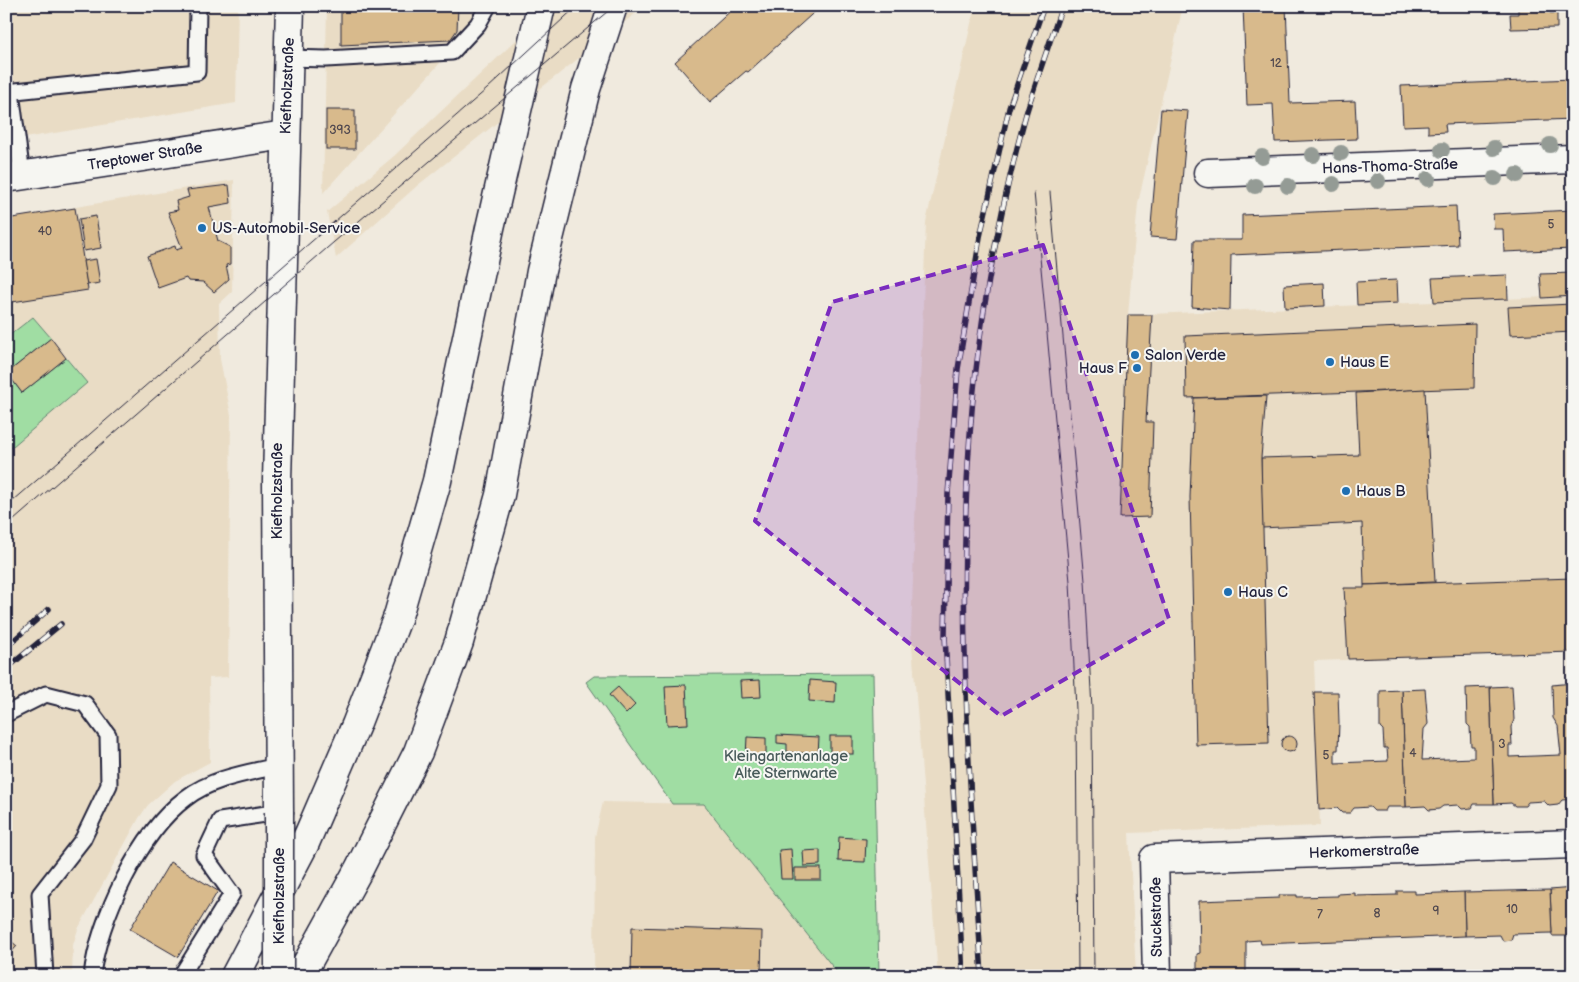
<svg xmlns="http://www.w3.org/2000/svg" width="1579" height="982" font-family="'Balsamiq Sans',sans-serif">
<rect width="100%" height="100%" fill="#f0eade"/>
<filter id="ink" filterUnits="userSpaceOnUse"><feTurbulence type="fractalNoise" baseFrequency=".02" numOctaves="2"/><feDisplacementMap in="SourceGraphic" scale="10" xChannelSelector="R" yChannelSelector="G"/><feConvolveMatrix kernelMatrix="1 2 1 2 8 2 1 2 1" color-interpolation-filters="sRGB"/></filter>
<g filter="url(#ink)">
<!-- built -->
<g fill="#e9dcc5">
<path d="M6,6H238L236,103L6,141Z"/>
<path d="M327,6H478L458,43L323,193Z"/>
<path d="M552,6H645L418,185L336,258L327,212L394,156Z"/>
<path d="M975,6H1265L1182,10L1138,203L1128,315L1573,296V652L1314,661L1320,826L1129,833L1136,976H938L911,633L926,222Z"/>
<path d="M234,180L232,292L219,304L220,359L231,415L228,677L209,678L210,762L175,781L148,805L139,818L78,929L73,945L72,976H6V452L87,383L33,317L6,338V219Z"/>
<path d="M603,802L704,804L840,976H594L595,837Z"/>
</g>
<!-- green -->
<g fill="#a0dda3" stroke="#61806f">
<path d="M33,317L51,338L7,373L22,393L66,358L87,383L6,452V338Z"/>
<path d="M873,674L879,976H840L704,804H672L586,682L594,676Z"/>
</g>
<!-- building -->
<g fill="#d8ba8c" stroke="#22223b">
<path d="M341,6H458L457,30L450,40L341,45Z"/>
<path d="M736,6H821L748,72L746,71L710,102L675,62Z"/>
<path d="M1183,6H1213L1212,9L1182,10Z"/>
<path d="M1213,6H1265L1212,9Z"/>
<path d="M1286,6L1290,103L1355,101L1357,139L1275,142L1273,104L1247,105L1243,7Z"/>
<path d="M1550,7V13H1557V28L1511,29L1510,14H1518V8Z"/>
<path d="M1573,79V119L1445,124L1446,132L1428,133V125L1403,126L1401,86Z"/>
<path d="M1161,109L1188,111L1177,239L1150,237Z"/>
<rect x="326" y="110" width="29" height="39"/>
<path d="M229,185L231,203L209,207L218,241L230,247V264L226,265L229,279L214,292L203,282L188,281L186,278L158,288L147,256L175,246L176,250L182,248L168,212L178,210L176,201L189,197L187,190Z"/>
<path d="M1456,206L1458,245L1231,255L1230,310L1192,307L1194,240H1242V215Z"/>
<path d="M75,208L88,290L6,303V219Z"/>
<path d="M1573,210V249L1504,252L1503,229H1494L1493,214Z"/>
<path d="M96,216L101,248L84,251L79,219Z"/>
<path d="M96,259L100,283L87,285L83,261Z"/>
<path d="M1573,273V296L1542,298L1540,274Z"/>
<path d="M1507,275L1508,299L1434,302L1432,278Z"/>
<path d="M1397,280L1398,303L1357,305L1356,282Z"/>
<path d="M1324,283L1325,306L1285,308L1284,285Z"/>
<path d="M1572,304L1573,332L1510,335L1508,307Z"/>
<path d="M1128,315H1152L1146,422H1153L1150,517L1120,518Z"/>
<path d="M1475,324L1474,388L1186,398L1185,336Z"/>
<path d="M51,338L66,358L22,393L7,373Z"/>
<path d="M1425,389L1435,582L1364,585L1362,523L1262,528L1261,458L1359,455L1356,393Z"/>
<path d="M1266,396L1261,458L1269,743L1196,745L1190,497L1194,398Z"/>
<path d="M1573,578V652L1348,659L1344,588H1364V585Z"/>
<path d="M760,680L761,697L741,698L740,681Z"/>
<path d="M810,680L836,682L835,703L809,701Z"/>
<path d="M1573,683V799L1562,800L1558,805L1549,806L1544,801L1528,802L1525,806H1515L1511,803L1494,804L1490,687L1512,686L1514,720L1511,727L1512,745H1509V757L1561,755L1558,726L1553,718L1552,685Z"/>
<path d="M686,685L688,724L667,725L665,686Z"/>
<path d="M618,687L635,705L626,714L609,695Z"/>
<path d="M1490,687L1494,804H1474L1472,808L1462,809L1458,805L1443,806L1439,809L1429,810L1425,806L1406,807L1402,690L1425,689L1428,724L1424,729L1422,760L1474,758V746H1471L1470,727L1467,724L1466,688Z"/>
<path d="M1402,690L1406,807H1387L1385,811H1374L1370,807L1354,808L1350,813H1342L1337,808L1319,810L1314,692H1338L1339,723L1338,750H1335V763L1388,761L1387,748H1384L1383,730L1380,727V691Z"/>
<path d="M777,735L819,737L818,754L787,752V744L777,743Z"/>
<circle cx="1289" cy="744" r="8"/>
<rect x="830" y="736" width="23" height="18"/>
<path d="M747,737L766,738V756H746Z"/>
<path d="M839,837L866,839L865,862L838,861Z"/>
<path d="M791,849L793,879H781L779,850Z"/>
<path d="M820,850V865L804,866L803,851Z"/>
<path d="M170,862L218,891L178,957L130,929Z"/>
<rect x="795" y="868" width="26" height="12"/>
<path d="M1573,888V936H1552L1550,890Z"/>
<path d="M1550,890L1552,933L1513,934L1511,940L1503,941L1500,935L1465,936L1464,892Z"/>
<path d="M1397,891H1415V894L1464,892L1465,936L1261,944L1260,940L1246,941V976H1200V971H1197V954L1200,953L1199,901L1279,898V895H1297V897L1338,896V894L1355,893V896L1397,895Z"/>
<path d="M632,927L762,931L761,976H631Z"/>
<path d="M6,937L17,946L6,958Z"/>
</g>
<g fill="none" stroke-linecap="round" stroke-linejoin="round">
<!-- service casing -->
<g stroke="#22223b" stroke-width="19">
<g id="service">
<path d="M287,58L326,59L452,52L478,24L488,6"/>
<path d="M6,92L197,72L198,6"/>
<path d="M11,92L22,175"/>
<path d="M6,714L46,694L85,704L108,735L109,785L83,839L40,894L45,976"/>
<path d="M92,976C98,920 140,832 186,798C212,778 247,773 278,766"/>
<path d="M181,976L232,894L204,855L220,821L279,812"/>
</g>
</g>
<!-- minor casing -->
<g stroke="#22223b" stroke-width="31">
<g id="minor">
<path d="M1208,173L1573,159"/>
<path d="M1157,976L1154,859L1573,844"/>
</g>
</g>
<!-- tertiary casing -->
<g stroke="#22223b" stroke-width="31">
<g id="tertiary">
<path d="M6,178L285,135"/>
<path d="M279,812L277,480L290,6"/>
</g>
</g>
<!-- motorway casing -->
<g stroke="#22223b" stroke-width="31">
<g id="motorway">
<path d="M235,976L305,843L356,725L398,616L437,481L490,228L541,6"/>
<path d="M300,976L359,869L418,752L459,642L500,495L541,271L586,89L613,6"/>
</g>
</g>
<!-- service -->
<use href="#service" stroke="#f6f6f2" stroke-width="15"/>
<!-- minor -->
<use href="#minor" stroke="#f6f6f2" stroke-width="28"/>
<!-- tertiary -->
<use href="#tertiary" stroke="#f6f6f2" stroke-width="28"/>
<!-- motorway -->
<use href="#motorway" stroke="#f6f6f2" stroke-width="28"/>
<!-- tram -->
<g stroke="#22223b" stroke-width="1">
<path d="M1034,192L1070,582L1076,710L1078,976"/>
<path d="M1050,192L1085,581L1092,709L1094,976"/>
<path d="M6,507L487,89L577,6"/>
<path d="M6,527L334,242L614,6"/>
</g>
<!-- rail casing -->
<g stroke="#22223b" stroke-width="5.5">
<g id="rail">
<path d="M6,647L49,609"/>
<path d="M6,669L61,624"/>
<path d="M963,976L945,636L948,494L958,369L980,237L1009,108L1044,6"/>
<path d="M982,976C969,774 953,572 976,370C985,288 1004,193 1026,114C1037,78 1050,42 1062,6"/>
</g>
</g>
<!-- rail -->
<use href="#rail" stroke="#f6f6f2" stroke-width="4" stroke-dasharray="11" stroke-linecap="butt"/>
<!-- tertiary-bridge casing -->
<g stroke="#22223b" stroke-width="31" stroke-linecap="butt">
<path id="tertiary-bridge" d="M279,976V812"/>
</g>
<!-- tertiary-bridge -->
<use href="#tertiary-bridge" stroke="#f6f6f2" stroke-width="28"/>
</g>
<!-- trees -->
<g fill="#949b95">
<circle cx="1550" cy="145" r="8"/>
<circle cx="1494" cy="148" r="8"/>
<circle cx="1442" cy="150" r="8"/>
<circle cx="1341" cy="153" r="8"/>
<circle cx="1313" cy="155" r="8"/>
<circle cx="1262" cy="157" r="8"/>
<circle cx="1517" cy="175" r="8"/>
<circle cx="1495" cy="178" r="8"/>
<circle cx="1428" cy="179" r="8"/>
<circle cx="1378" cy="181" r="8"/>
<circle cx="1333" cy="184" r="8"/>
<circle cx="1255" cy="186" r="8"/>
<circle cx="1288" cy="186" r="8"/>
</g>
</g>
<!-- marked area -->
<path fill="#7b2cbf" fill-opacity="0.2" stroke="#7b2cbf" stroke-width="4" stroke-dasharray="10 6" stroke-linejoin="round" d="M1043,245L1169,619L1001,716L755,521L832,302Z"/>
<!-- markers -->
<g fill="#1f6fb2" stroke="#f6f6f2" stroke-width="2">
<circle cx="202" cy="228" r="5"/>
<circle cx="1135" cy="355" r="5"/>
<circle cx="1330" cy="362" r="5"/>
<circle cx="1137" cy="368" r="5"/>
<circle cx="1346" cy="491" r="5"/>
<circle cx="1228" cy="592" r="5"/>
</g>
<g text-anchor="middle" stroke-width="4" stroke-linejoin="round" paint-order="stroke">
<!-- number labels -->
<g font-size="12" fill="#50484f">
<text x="1276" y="67">12</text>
<text x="340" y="134">393</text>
<text x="1551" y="228">5</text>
<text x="45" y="235">40</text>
<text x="1502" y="748">3</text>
<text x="1413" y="757">4</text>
<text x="1326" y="759">5</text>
<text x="1512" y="913">10</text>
<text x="1436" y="915">9</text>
<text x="1377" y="917">8</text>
<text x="1320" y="918">7</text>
</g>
<!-- street labels -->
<g font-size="15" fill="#22223b" stroke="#f6f6f2">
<text transform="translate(287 86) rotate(-88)" y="5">Kiefholzstraße</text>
<text transform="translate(145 156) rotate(-9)" y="5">Treptower Straße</text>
<text transform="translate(1390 166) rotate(-2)" y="5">Hans-Thoma-Straße</text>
<text transform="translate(277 491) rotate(-90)" y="5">Kiefholzstraße</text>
<text transform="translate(1364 851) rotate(-2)" y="5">Herkomerstraße</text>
<text transform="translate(279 896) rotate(-90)" y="5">Kiefholzstraße</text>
<text transform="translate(1156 917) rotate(-91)" y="5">Stuckstraße</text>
</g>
<!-- poi labels -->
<g font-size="15" fill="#22223b" stroke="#f6f6f2" text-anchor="start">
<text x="212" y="233">US-Automobil-Service</text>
<text x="1145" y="360">Salon Verde</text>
<text x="1340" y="367">Haus E</text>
<text x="1127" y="373" text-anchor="end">Haus F</text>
<text x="1356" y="496">Haus B</text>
<text x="1238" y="597">Haus C</text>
</g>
<!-- park labels -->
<g font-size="15" fill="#485a5a" stroke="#f6f6f2">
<text x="786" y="761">Kleingartenanlage<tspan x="786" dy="17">Alte Sternwarte</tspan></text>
</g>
</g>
<!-- margin -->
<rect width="1579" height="982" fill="none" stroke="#f6f6f2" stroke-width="25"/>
<rect x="12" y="12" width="1554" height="957" fill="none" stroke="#22223b" stroke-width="2" filter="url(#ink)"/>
</svg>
